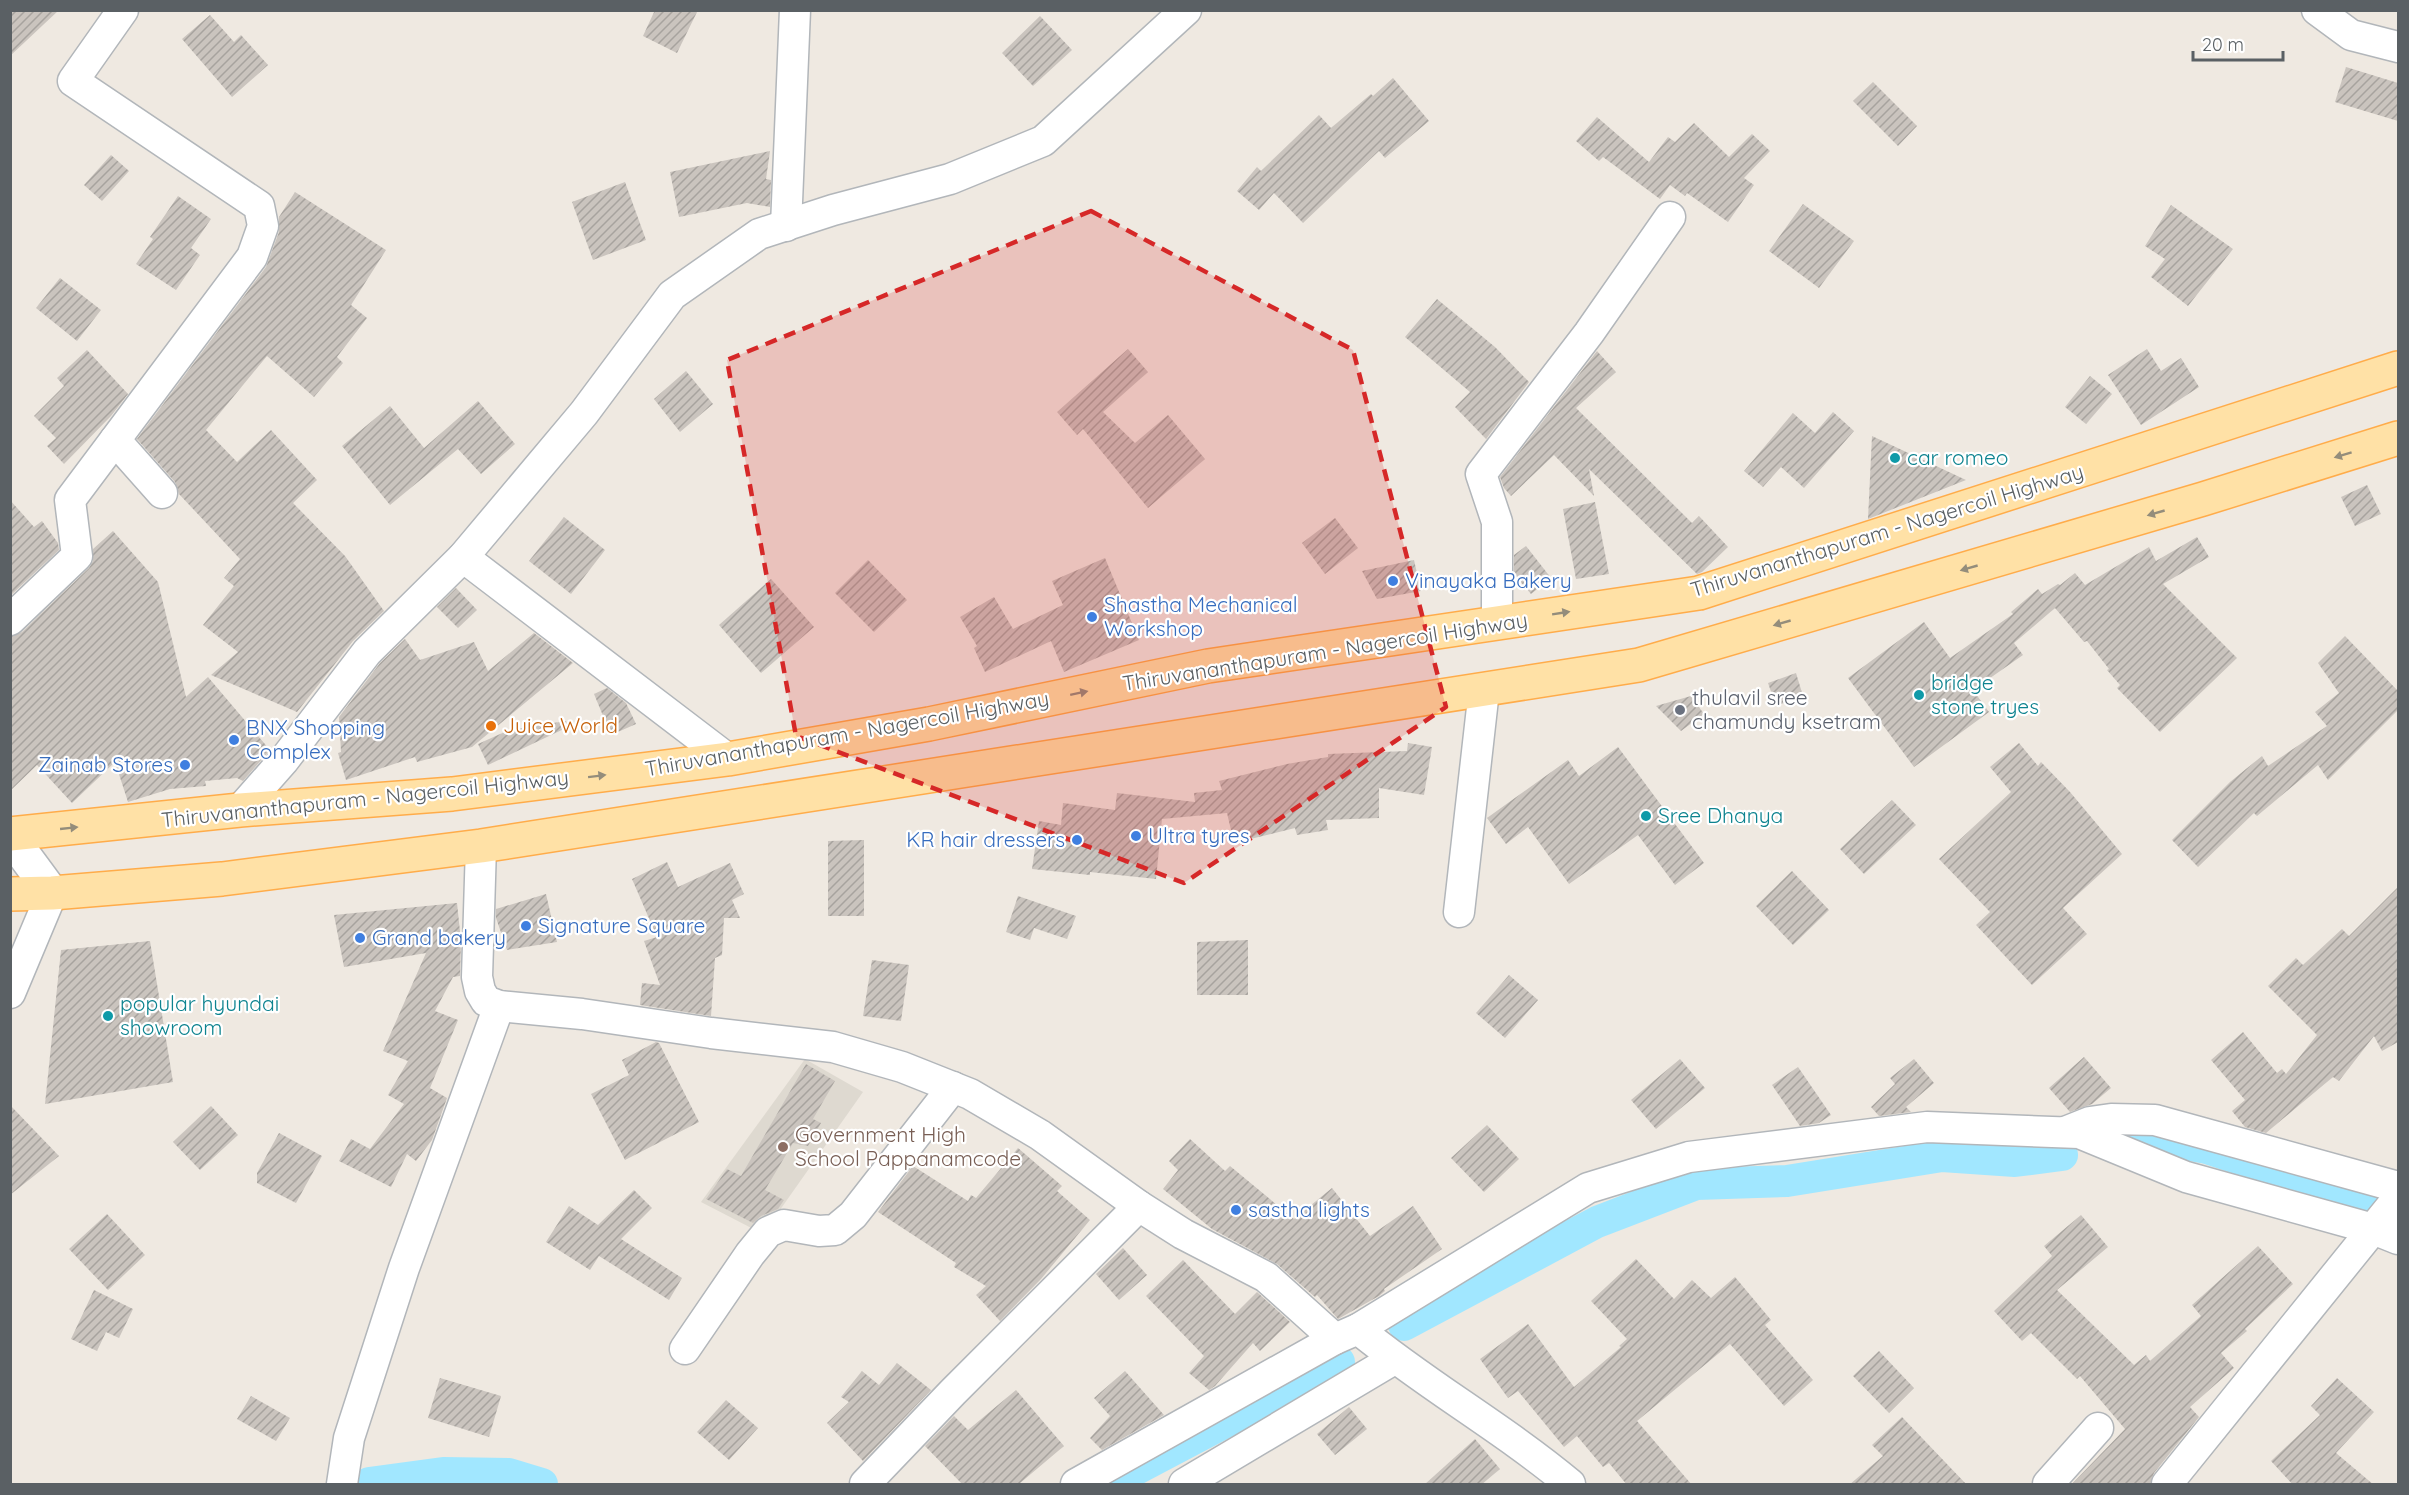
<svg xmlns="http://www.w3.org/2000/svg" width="2409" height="1495" font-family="Quicksand,sans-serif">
<defs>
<pattern id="building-hatch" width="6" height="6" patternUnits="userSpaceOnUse" patternTransform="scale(1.5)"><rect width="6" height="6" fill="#cac4be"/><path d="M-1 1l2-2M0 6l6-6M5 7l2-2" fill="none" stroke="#a7a39e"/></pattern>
</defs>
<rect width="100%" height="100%" fill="#efe9e1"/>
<!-- education -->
<path fill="#ded9d0" d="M805,1059L863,1092L763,1234L701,1202Z"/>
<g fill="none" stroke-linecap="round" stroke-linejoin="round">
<!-- canal -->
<g stroke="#a1e7ff" stroke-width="32">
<path d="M2120,1132L2207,1148L2331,1189L2367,1198"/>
<path d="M1404,1325L1597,1222L1696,1184L1787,1181L1942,1156L2015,1161L2062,1155"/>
<path d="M369,1483L443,1473L509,1474L542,1484"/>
<path d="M1108,1484L1339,1362"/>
</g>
</g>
<!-- building -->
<g fill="url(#building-hatch)">
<path d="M10,10H59L10,56Z"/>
<path d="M655,10H698L677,53L643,36Z"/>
<path d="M210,15L234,42L241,35L268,65L232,97L182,39Z"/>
<path d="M1040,16L1072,50L1033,86L1002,53Z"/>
<path d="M2346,67L2398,83V121L2335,102Z"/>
<path d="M1393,78L1429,121L1385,158L1379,151L1303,223L1274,193L1259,210L1237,191L1257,167L1261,171L1319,115L1331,128L1371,94L1373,96Z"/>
<path d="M1873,82L1917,126L1898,146L1853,101Z"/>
<path d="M1597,117L1649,162L1668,137L1675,142L1694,123L1729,157L1752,134L1770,151L1744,178L1754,185L1728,222L1687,193L1685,196L1670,185L1660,199L1603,157L1599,161L1576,141Z"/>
<path d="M770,151L766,179L771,180L770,207L747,203L679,217L670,172Z"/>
<path d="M111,155L129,171L102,201L84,185Z"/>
<path d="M625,182L646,240L593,260L572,202Z"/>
<path d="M295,192L386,250L351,305L367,318L337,357L343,363L314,397L267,356L206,430L237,462L271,430L317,480L293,503L345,556L384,611L353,641L297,712L211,675L238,652L203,625L234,586L224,578L240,559L179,494L175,482L137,439L266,267L279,232V217Z"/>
<path d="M178,196L211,219L191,248L200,255L176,290L136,264L153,239L150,237Z"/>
<path d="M1803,204L1854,241L1819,288L1769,251Z"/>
<path d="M2171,205L2233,249L2188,306L2151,277L2165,259L2145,246Z"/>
<path d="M60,278L101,310L77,341L36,308Z"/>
<path d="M1437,299L1495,347L1529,382L1486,439L1455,407L1470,392L1405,337Z"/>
<path d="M1128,349L1148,372L1103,412L1135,443L1168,415L1205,459L1148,508L1083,429L1077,435L1057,412Z"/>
<path d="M2147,349L2161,371L2181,358L2199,387L2141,425L2108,375Z"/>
<path d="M87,350L128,394L111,416L64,464L47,446L56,438L34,416L64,386L57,378Z"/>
<path d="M1597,351L1616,372L1576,408L1692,523L1699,516L1728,547L1702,572L1697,574L1589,469L1594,496L1554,455L1511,496L1504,488L1500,477Z"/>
<path d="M686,371L713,404L680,432L654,399Z"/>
<path d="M2090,376L2112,394L2086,424L2065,407Z"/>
<path d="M478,401L515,444L481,474L458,449L390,505L342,446L390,406L424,448Z"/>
<path d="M1833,412L1854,431L1804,488L1781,467L1763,487L1744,471L1793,413L1815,433Z"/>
<path d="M1872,436L1966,480L1868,519Z"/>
<path d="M2367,485L2381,514L2355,526L2341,497Z"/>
<path d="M10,500L34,527L42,521L58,543L59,550L10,596Z"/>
<path d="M1595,502L1609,574L1576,579L1563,509Z"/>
<path d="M564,517L605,550L571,594L529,561Z"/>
<path d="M1335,518L1358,548L1325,574L1302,543Z"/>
<path d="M113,531L158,582L186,697L208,677L270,750L243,781L237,778L205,781L206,786L170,789L128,802L115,762L72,803L37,765L10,791V637L22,632L89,568L93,561V549Z"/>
<path d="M2197,537L2209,557L2163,584L2237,658L2160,732L2117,688L2120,685L2107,670L2109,669L2087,641L2084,642L2055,608L2014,643L2023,655L1973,690L1989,712L1914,767L1848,678L1924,622L1950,658L2013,614L2011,612L2038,589L2042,594L2058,584L2060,585L2075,573L2085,585L2149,547L2156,561Z"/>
<path d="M1526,546L1551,578L1531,594L1514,574V555Z"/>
<path d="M1105,558L1139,640L1064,672L1051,641L985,672L974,648L977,646L960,617L994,597L1013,629L1063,605L1052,581Z"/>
<path d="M868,560L907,600L874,632L835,593Z"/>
<path d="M1414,560L1421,591L1377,599L1362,571Z"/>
<path d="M771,579L814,627L761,673L719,625Z"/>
<path d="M456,588L477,610L458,628L437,607Z"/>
<path d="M534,633L573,663L472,747L417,762L415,757L346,780L338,753L341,752L339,717L380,663L405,639L420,660L474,642L488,671Z"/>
<path d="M2345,636L2398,691V710L2328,780L2318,765L2257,816L2254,813L2198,867L2172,840L2230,782L2262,756L2268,766L2327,726L2315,712L2339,693L2318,663Z"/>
<path d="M1796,673L1803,696L1776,706L1768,683Z"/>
<path d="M607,688L626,703L636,724L611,735L594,694Z"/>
<path d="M1691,696L1704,714L1681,731L1656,706Z"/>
<path d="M566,721L568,727L488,765L478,744L509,730Z"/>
<path d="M1408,743L1432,747L1424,795L1379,788V818L1326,820L1328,830L1297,835L1295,828L1234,843L1227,813L1162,819L1156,879L1090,872V875L1032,869L1039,821L1061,825L1063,803L1115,810L1117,793L1195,802L1194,793L1222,790L1219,781L1287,764L1328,757V754L1407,751Z"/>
<path d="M2019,743L2038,766L2041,762L2070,792L2122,854L2063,908L2087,934L2032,985L1976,925L1990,912L1939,859L2011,792L1990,767Z"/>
<path d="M1618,747L1704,863L1675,885L1638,835L1569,884L1528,827L1506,844L1487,818L1568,760L1579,776Z"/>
<path d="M1892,800L1916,825L1864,874L1840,849Z"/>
<path d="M864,840V916H828V841Z"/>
<path d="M667,862L678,887L730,863L744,894L732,900L740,918H724L722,955L715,958L711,1016L640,1005L642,983L660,985L644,941L657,937L632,879Z"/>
<path d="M1792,871L1829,910L1793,945L1756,906Z"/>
<path d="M2398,887V1042L2382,1051L2374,1036L2339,1081L2333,1077L2266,1133L2245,1127L2232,1111L2245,1100L2211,1060L2243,1032L2277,1073L2282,1069L2286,1074L2317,1035L2268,986L2296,958L2303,965L2342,929L2349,936Z"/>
<path d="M546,894L557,942L507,950L496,918V909Z"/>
<path d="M1018,896L1076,916L1067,939L1034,928L1030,940L1006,932Z"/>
<path d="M457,903L461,941L460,976L453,977L435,1011L458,1020L430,1088L447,1098L432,1140L416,1161L407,1154L391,1187L339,1161L351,1139L370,1149L404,1104L388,1095L408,1061L383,1051L426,953L344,967L334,915Z"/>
<path d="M1248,940V995H1197V942Z"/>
<path d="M150,941L173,1082L45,1104L61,950Z"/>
<path d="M872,960L909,965L901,1021L863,1016Z"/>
<path d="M1509,975L1538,1000L1505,1038L1476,1013Z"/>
<path d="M656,1042L659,1043L699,1122L625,1160L591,1094L629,1075L622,1060Z"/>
<path d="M2084,1057L2111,1088L2092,1104L2070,1112L2049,1088Z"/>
<path d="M1680,1059L1705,1088L1656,1129L1631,1100Z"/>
<path d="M1914,1059L1934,1083L1906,1107L1911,1112L1879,1116L1871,1107L1895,1084L1890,1078Z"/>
<path d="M806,1064L835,1081L813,1119L821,1123L808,1146L793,1143L765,1190L784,1200L778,1209L761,1216L753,1223L706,1199L727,1169L741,1176Z"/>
<path d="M1798,1067L1831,1115L1819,1123L1800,1126L1772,1085Z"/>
<path d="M10,1105L59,1156L10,1195Z"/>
<path d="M211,1106L238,1135L200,1170L173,1142Z"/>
<path d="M1487,1125L1519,1159L1484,1192L1451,1158Z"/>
<path d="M279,1133L322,1156L296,1203L257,1183V1173Z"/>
<path d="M1190,1139L1225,1171L1230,1166L1294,1219L1332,1188L1370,1236L1413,1206L1442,1249L1384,1289L1385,1291L1379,1296L1338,1319L1317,1295L1315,1297L1277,1264L1212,1229L1163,1189L1178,1170L1169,1161Z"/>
<path d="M1018,1148L1062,1186L1057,1191L1090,1220L1041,1279L1000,1321L976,1295L986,1286L954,1267L956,1263L878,1212L913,1166L968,1201L971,1195L976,1198Z"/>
<path d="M634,1190L652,1208L621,1239L682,1278L669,1300L599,1256L590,1270L546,1242L569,1206L598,1225Z"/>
<path d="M107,1214L145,1255L108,1290L69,1249Z"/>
<path d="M2081,1215L2108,1247L2057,1290L2134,1365L2146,1355L2150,1361L2201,1316L2192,1305L2258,1246L2293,1284L2245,1329L2247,1331L2221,1353L2234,1368L2190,1407L2199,1417L2154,1473L2150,1485H2071L2125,1429L2080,1376L2077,1379L2031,1333L2022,1341L1994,1311L2052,1256L2044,1246Z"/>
<path d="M1123,1248L1147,1275L1119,1300L1096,1274Z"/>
<path d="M1636,1259L1674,1299L1692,1280L1711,1298L1735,1277L1771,1320L1765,1325L1813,1380L1784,1406L1730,1344L1637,1421L1692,1485H1627L1609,1463L1603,1467L1577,1436L1564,1447L1518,1391L1508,1398L1480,1359L1528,1324L1574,1387L1621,1347L1619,1346L1627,1339L1591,1301Z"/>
<path d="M1183,1260L1235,1314L1257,1292L1290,1322L1260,1351L1253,1343L1215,1386L1209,1390L1189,1373L1204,1356L1146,1296Z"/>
<path d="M94,1290L133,1309L119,1338L106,1332L97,1351L71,1339Z"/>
<path d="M1879,1351L1914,1388L1889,1413L1853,1376Z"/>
<path d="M897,1363L931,1390L863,1461L827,1423L849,1402L841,1397L862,1371L879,1385Z"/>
<path d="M1125,1371L1164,1415L1102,1450L1090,1438L1110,1416L1094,1398Z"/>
<path d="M440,1378L501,1396L489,1437L428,1418Z"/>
<path d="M2337,1378L2374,1412L2336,1453L2374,1485H2293L2271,1461L2320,1415L2311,1406Z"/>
<path d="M1016,1390L1064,1446L1019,1484L963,1485L925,1446L954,1416L968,1430Z"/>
<path d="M251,1396L290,1418L276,1441L237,1419Z"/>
<path d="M726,1400L758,1428L729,1460L697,1432Z"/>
<path d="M1349,1407L1367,1429L1335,1455L1317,1434Z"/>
<path d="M1902,1417L1967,1485H1849L1883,1456L1872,1445Z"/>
<path d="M1475,1439L1500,1469L1481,1485H1424Z"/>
</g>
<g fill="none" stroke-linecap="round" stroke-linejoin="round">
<!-- minor casing -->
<g stroke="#b2b6ba" stroke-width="33">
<g id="minor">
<path d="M2317,10L2351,35L2398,47"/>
<path d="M786,226L795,10"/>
<path d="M115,440L162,493"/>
<path d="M463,557L728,759"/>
<path d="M10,620L77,556L70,500L252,257L263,226L259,206L73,81L123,10"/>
<path d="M1497,623V522L1481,474L1589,333L1670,217"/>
<path d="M240,810L284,760L367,652L463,557L584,413L672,295L759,234L833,210L950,179L1043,141L1186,10"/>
<path d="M481,846L477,977L480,991L486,1001L499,1006L582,1014L711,1033L833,1047L902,1067L970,1094L1040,1135L1139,1206L1183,1234L1266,1277L1335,1339L1358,1329C1426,1385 1503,1428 1570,1484"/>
<path d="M1459,912L1484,690"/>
<path d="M10,993L52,893"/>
<path d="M2065,1132L2090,1122L2111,1119L2155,1120L2398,1187"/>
<path d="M1358,1329L1588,1188L1689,1157L1927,1127L2079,1133L2186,1177L2373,1229L2398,1239"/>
<path d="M685,1349L750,1254L768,1232L784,1225L819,1231L835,1230L853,1215L953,1087"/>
<path d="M342,1484L349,1438L404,1268L499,1006"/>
<path d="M865,1484L953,1392L1139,1206"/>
<path d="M1076,1484L1335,1339"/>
<path d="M1184,1484L1394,1359"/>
<path d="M2048,1484L2098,1428"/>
<path d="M2167,1484L2398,1198"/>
</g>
</g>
<!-- tertiary casing -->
<g stroke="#b2b6ba" stroke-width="36">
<path id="tertiary" d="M10,836L52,893"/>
</g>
<!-- primary casing -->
<g stroke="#ffac4a" stroke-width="36">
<g id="primary">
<path d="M10,834L240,810L452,794L728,759L929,724L1208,666L1699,593L2398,368"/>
<path d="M10,894L52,893L222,879L481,846L1639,665L2203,499L2398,438"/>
</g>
</g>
<!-- minor -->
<use href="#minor" stroke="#fff" stroke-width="30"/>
<!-- tertiary -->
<use href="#tertiary" stroke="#fff" stroke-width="33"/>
<!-- primary -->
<use href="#primary" stroke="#ffe1a6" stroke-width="33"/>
</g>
<!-- one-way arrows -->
<defs><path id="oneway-solid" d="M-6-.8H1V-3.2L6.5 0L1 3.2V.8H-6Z" transform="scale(1.5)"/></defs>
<g fill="#948d7b">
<use href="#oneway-solid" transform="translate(2343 455) rotate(163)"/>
<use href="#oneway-solid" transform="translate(2156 513) rotate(164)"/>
<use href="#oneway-solid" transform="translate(1969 568) rotate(164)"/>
<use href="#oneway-solid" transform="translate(1561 613) rotate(-9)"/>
<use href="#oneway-solid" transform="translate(1782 623) rotate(164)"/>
<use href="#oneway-solid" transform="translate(1079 693) rotate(-12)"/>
<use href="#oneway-solid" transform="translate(597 776) rotate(-7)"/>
<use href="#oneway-solid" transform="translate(69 828) rotate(-6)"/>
</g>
<!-- marked area -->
<path fill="#d62828" fill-opacity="0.2" stroke="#d62828" stroke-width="4.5" stroke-dasharray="12 8" stroke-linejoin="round" d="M1091,211L1353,350L1446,707L1184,883L796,736L727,360Z"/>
<!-- markers -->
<g fill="#0f9aa8" stroke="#fff" stroke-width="2">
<circle cx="1895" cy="458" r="6"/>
<circle cx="1919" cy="695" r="6"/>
<circle cx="1646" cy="816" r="6"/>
<circle cx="108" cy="1016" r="6"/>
</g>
<g fill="#3f7fe0" stroke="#fff" stroke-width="2">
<circle cx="1393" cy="581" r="6"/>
<circle cx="1092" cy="617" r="6"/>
<circle cx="234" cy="740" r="6"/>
<circle cx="185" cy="765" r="6"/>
<circle cx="1136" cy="836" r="6"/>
<circle cx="1077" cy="840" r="6"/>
<circle cx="526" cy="926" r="6"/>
<circle cx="360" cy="938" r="6"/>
<circle cx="1236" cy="1210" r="6"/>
</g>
<circle fill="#6b7280" stroke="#fff" stroke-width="2" cx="1680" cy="710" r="6"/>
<circle fill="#e8710a" stroke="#fff" stroke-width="2" cx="491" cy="726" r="6"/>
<circle fill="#8d6e63" stroke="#fff" stroke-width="2" cx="783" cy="1147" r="6"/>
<g text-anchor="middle" stroke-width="4.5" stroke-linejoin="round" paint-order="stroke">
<!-- culture labels -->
<g font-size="21" fill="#0d838f" stroke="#fff" text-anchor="start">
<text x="1907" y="465">car romeo</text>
<text x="1931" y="690">bridge<tspan x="1931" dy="24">stone tryes</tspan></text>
<text x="1658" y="823">Sree Dhanya</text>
<text x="120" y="1011">popular hyundai<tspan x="120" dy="24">showroom</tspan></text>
</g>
<!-- street labels -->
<g font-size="21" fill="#5a6064" stroke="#fff">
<text transform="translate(1887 531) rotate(-17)" y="7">Thiruvananthapuram - Nagercoil Highway</text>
<text transform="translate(1325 652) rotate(-9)" y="7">Thiruvananthapuram - Nagercoil Highway</text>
<text transform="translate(847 734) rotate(-10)" y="7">Thiruvananthapuram - Nagercoil Highway</text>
<text transform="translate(365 799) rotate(-6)" y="7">Thiruvananthapuram - Nagercoil Highway</text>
</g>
<!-- shop labels -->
<g font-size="21" fill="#366cbe" stroke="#fff" text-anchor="start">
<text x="1405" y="588">Vinayaka Bakery</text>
<text x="1104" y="612">Shastha Mechanical<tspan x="1104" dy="24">Workshop</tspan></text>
<text x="246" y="735">BNX Shopping<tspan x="246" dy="24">Complex</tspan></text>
<text x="173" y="772" text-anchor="end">Zainab Stores</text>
<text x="1148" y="843">Ultra tyres</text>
<text x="1065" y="847" text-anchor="end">KR hair dressers</text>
<text x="538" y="933">Signature Square</text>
<text x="372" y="945">Grand bakery</text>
<text x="1248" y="1217">sastha lights</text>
</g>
<!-- worship labels -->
<g font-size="21" fill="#5b616d" stroke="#fff" text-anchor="start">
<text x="1692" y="705">thulavil sree<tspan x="1692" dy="24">chamundy ksetram</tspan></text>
</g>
<!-- food labels -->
<g font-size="21" fill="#c56008" stroke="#fff" text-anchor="start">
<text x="503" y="733">Juice World</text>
</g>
<!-- education labels -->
<g font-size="21" fill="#785e54" stroke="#fff" text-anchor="start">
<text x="795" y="1142">Government High<tspan x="795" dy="24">School Pappanamcode</tspan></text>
</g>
</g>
<!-- border -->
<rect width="2409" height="1495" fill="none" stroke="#5a6064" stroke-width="24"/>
<!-- scale -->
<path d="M2193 51v9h90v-9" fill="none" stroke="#5a6064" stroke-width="3"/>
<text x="2202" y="51" font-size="18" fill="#5a6064" stroke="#ffffff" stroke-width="4.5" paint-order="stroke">20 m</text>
</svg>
